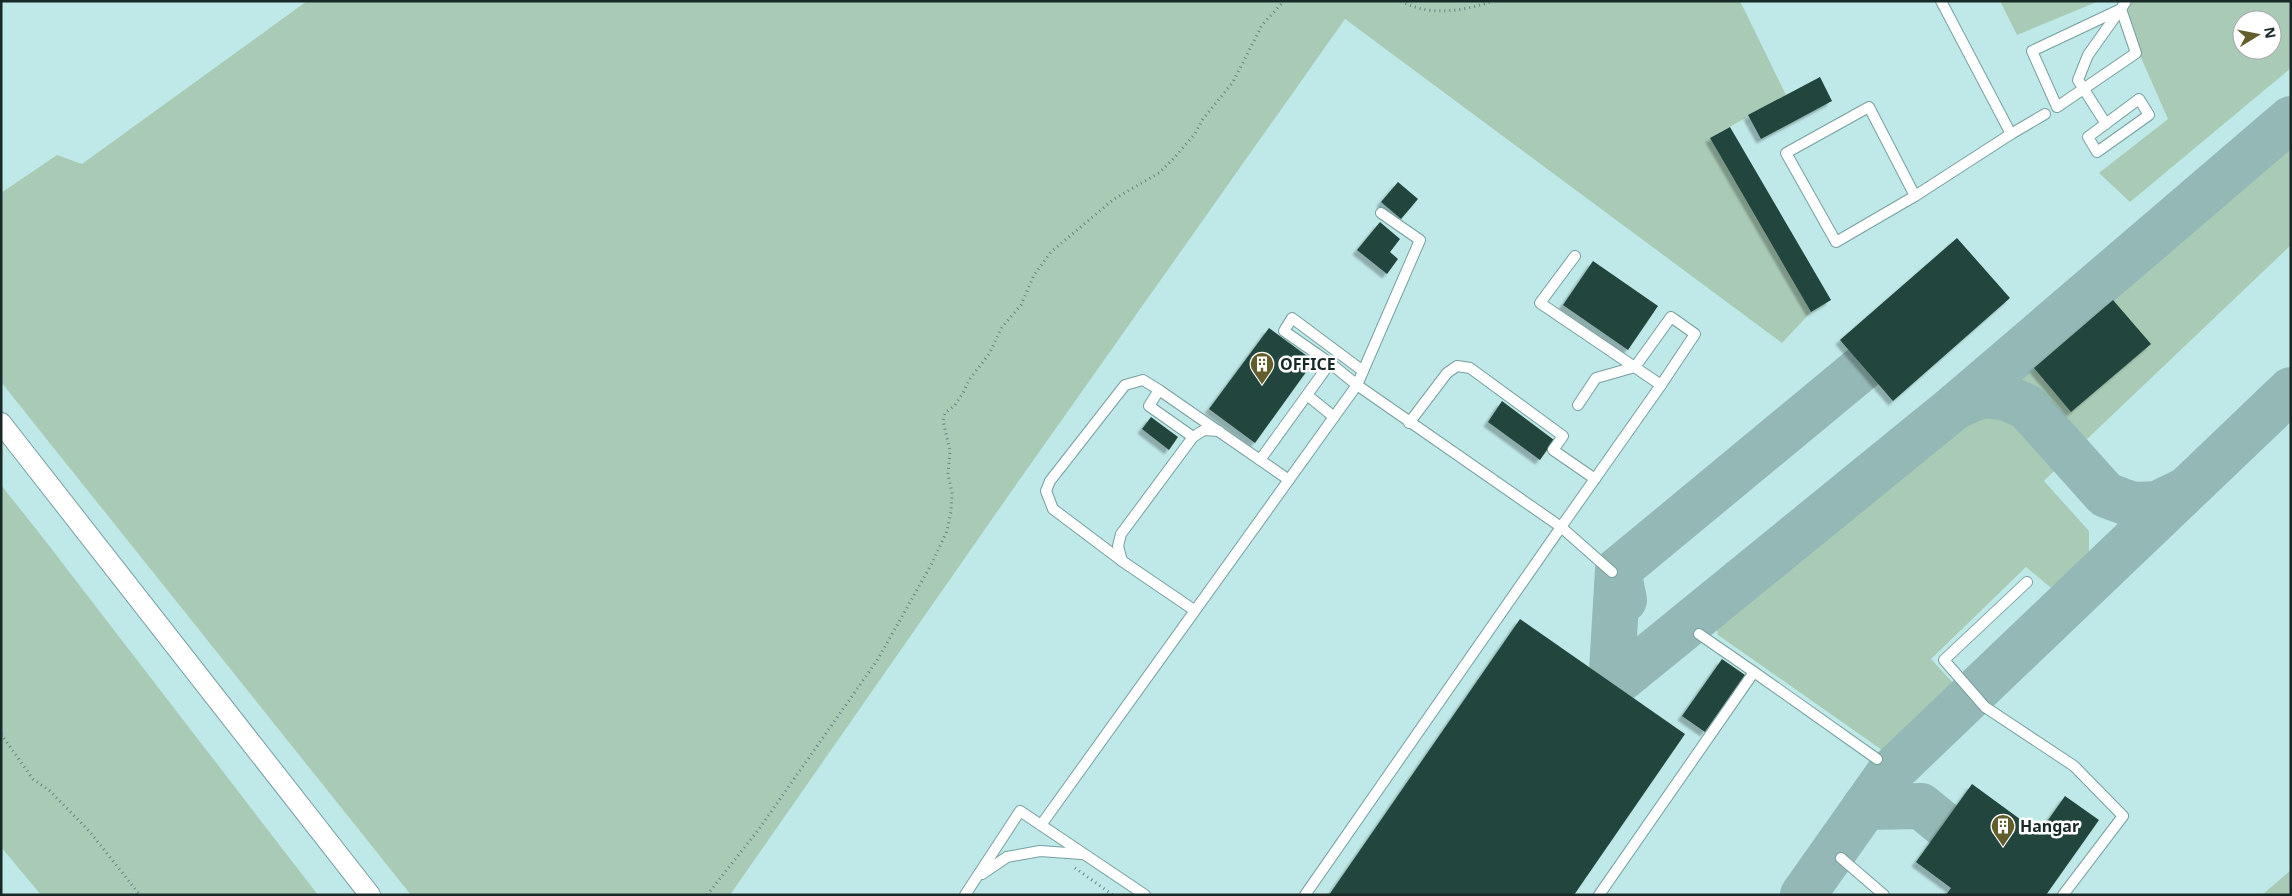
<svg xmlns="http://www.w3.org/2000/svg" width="2292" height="896" font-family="'Noto Sans',sans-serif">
<defs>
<filter id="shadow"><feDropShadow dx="-4.5" dy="4.5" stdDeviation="1" flood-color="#0004"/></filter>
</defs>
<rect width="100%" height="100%" fill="#bfe9e8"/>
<!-- green -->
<g fill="#a9cbb6" fill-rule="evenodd">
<path d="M307,1H1740L1786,95L1710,138L1811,312L1782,343L1345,19L1006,499L730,895H411L1,382V193L57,155L82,164Z"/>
<path d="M2000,1H2099L2017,35Z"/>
<path d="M2116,1H2291V68L2130,202L2099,173L2168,119ZM2242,20H2272V50H2242Z"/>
<path d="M2291,130V245L2084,442L2070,440L2010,372Z"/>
<path d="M1999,408L2006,417L2010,414L2022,427L2025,424L2053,455L2049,461L2055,470L2044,481L2089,531V569L2067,588L2050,587L2026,567L1931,659L1954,684V700L1892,757L1718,635L1714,616L1958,418L1960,423L1970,414L1974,419L1986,409L1990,414Z"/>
<path d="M1,485L40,534L318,895H41L1,847Z"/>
<path d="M2291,870V895H2262Z"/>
</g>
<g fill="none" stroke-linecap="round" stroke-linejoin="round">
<!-- taxiway -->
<g stroke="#94b8b6" stroke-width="46">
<path d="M1956,406L1982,395L2007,398L2027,407L2106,495L2133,505L2157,504L2184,491"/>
<path d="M1618,570L1611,687L1956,406L2291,119"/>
<path d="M1624,600L1618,570L1862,368"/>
<path d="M1865,807L1921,806L1949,829"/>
<path d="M1803,895L1887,776L2291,390"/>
</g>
</g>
<!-- building -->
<g fill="#23453d" filter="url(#shadow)">
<path d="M1820,77L1832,101L1761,139L1748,115Z"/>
<path d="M1730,127L1831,300L1811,312L1710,138Z"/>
<path d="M1398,182L1418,199L1401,219L1381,202Z"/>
<path d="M1380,222L1400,239L1390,252L1398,259L1387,274L1357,250Z"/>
<path d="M1957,238L2010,298L1893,401L1840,340Z"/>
<path d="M1593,261L1658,306L1628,350L1563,305Z"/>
<path d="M2113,300L2151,344L2071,412L2034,368Z"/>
<path d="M1269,328L1314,361L1255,443L1209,409Z"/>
<path d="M1502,401L1554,440L1540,460L1488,422Z"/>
<path d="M1151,417L1178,437L1169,450L1142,429Z"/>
<path d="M1520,619L1685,734L1574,895H1329Z"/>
<path d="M1722,659L1745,675L1705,732L1682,716Z"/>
<path d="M1972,784L2039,833L2065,796L2099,820L2046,895H1946L1951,888L1916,862Z"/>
</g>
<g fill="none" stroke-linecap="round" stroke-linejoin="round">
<!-- lane casing -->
<g stroke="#789f9f" stroke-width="12">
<g id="lane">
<path d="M1941,1L2011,134L2045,114"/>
<path d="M2121,9L2136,53L2057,107L2032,51L2121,9L2126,1"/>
<path d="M2139,99L2149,115L2097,152L2088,137Z"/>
<path d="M1869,107L1915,196L1836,242L1786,153Z"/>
<path d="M2106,124L2078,80L2088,55L2120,10"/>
<path d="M1915,196L2011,134"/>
<path d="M1575,256L1540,303L1661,385L1695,334L1671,317L1635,367L1596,378L1578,405"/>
<path d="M1330,363L1357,385L1420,240L1381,213"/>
<path d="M1159,390L1143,380L1125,385L1050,481L1046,491L1053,509L1122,561L1194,610"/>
<path d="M1307,395L1334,417"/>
<path d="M1409,423L1447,373L1457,366L1470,368L1563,436L1553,450L1595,479"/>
<path d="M1193,437L1149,406L1159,390L1289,480"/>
<path d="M1260,460L1330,363L1284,331L1292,318L1363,371"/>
<path d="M1122,561L1118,546L1121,534L1193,437L1204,430L1219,431"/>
<path d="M1612,572L1561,527L1661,385"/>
<path d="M2027,582L1944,660L1985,707L2074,766L2123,816L2063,895"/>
<path d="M1699,634L1754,672"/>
<path d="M1041,825L1357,385L1561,527L1305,895"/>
<path d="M1841,858L1884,895"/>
<path d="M982,874L1007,857L1040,851L1082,854"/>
<path d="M965,895L1020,811L1145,895"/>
<path d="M1599,895L1754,672L1877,759"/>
</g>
</g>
<!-- street casing -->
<g stroke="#789f9f" stroke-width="22">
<path id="street" d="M1,423L370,895"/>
</g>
<!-- path -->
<g stroke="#668382" stroke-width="3" stroke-dasharray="1 4" stroke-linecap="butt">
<path d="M1401,1C1429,17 1464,11 1493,1"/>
<path d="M1,734L33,779L50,791L90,832L140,895"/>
<path d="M1075,868L1113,895"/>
<path d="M707,895L759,829L878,659L931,565L947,531L951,512L952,493L948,474L950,451L943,421L945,413L955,405L963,393L969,380L989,354L1002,327L1021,305L1034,275L1051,252L1114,199L1159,173L1174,158L1194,135L1203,119L1233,82L1262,25L1284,1"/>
</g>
<!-- lane -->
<use href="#lane" stroke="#fff" stroke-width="10"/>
<!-- street -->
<use href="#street" stroke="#fff" stroke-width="20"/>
</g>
<!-- icons -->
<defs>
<g id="building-pin" transform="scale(1.25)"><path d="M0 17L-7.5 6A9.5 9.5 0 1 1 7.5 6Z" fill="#625e2b" stroke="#fff"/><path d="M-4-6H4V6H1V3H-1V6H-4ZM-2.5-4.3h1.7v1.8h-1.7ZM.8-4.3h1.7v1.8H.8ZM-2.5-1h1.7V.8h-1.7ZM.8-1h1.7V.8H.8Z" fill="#fff"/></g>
</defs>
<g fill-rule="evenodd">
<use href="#building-pin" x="1262" y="364"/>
<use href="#building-pin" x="2003" y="826"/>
</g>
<g text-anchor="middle" stroke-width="5" stroke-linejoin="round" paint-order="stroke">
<!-- poi labels -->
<g font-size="16" font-weight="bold" fill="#182928" stroke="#fff" text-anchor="start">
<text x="1280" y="370">OFFICE</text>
<text x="2020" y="832">Hangar</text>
</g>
</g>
<!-- border -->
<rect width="2292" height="896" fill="none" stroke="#182928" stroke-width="5"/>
<!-- north arrow -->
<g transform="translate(2257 35) rotate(80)"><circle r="24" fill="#ffffff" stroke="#a3a9a9"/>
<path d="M0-4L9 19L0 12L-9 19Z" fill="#625e2b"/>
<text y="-8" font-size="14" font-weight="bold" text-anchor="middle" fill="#182928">N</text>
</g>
</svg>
